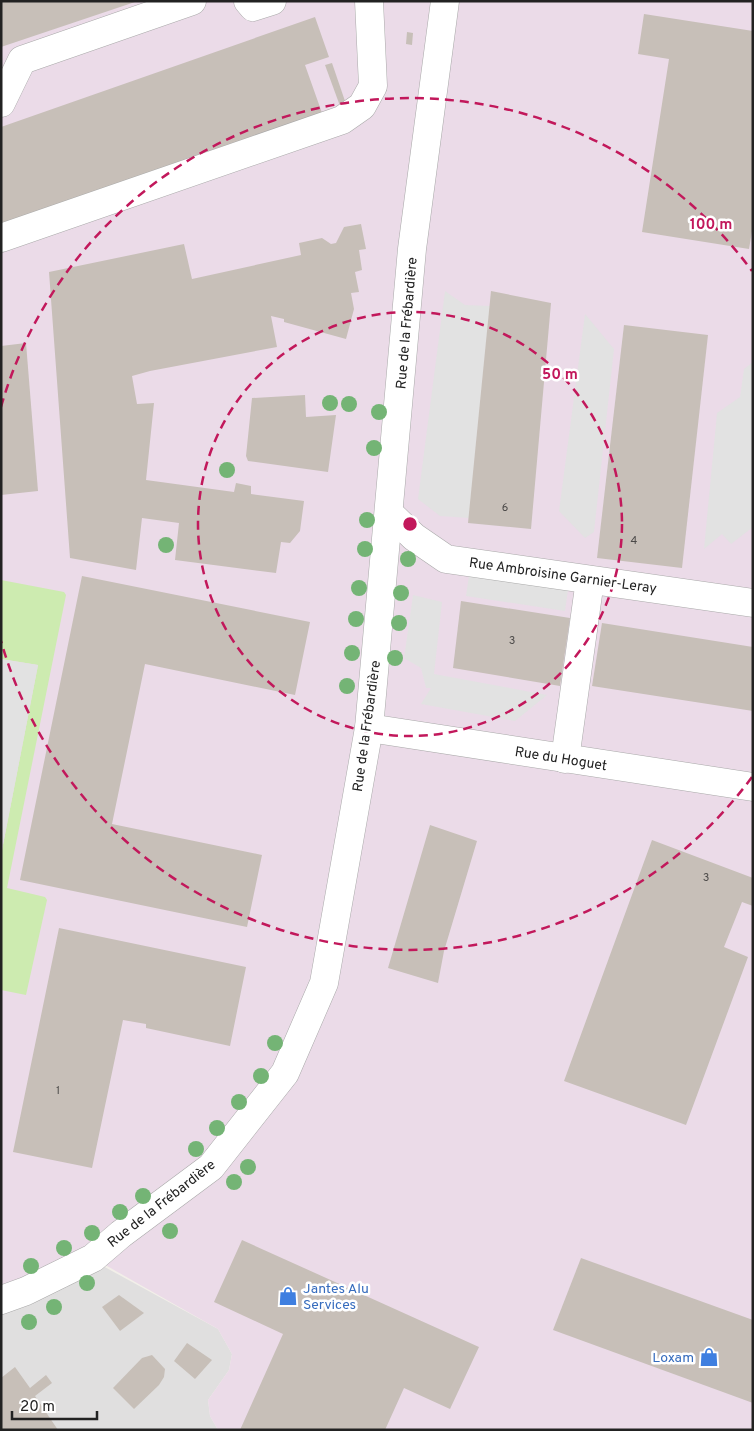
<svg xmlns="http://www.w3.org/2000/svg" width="754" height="1431" font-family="Overpass,sans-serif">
<rect width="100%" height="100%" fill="#f2efe9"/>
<!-- residential -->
<path fill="#e0dfdf" d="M90,1259L218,1329L232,1354L229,1370L208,1400L210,1416L218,1430H1V1297Z"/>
<!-- industrial -->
<path fill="#ebdbe8" d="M1,1H753V1430H218L210,1416L208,1400L229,1370L232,1354L218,1329L93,1258L1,1300Z"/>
<!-- grass -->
<path fill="#cdebb0" d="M1,580L64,592L66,595L7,888L45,897L47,900L26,995L1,990V855L38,665L1,659Z"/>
<!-- parking -->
<g fill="#e2e2e2">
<path d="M445,291L465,305L490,306L469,518L440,516L418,499Z"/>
<path d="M585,314L614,349L594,532L585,538L559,511Z"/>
<path d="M753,362V527L731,544L722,534L704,549L717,413L740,397L744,369Z"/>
<path d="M471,562L570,576L565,611L466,596Z"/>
<path d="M413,595L442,602L434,674L547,695L515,721L421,704L431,688H426L421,668L404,658Z"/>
<path d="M1,659L38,665L1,855Z"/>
</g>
<!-- building -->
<g fill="#c7bfb8">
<path d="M1,1H135V2L1,47Z"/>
<path d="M644,14L753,31V225L749,249L642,232L669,59L638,54Z"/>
<path d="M315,17L329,57L305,65L322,113L1,225V127Z"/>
<path d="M407,32L413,33L412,45L406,44Z"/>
<path d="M332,63L346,104L340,106L325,65Z"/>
<path d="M361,224L366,249L359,250L362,270L355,272L359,292L351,293L354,309L346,339L284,322V319L271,316L277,347L150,371L132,376L137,404L154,403L146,480L234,492L236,483L251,486V494L304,501L300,531L290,543L281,542L276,573L175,560L179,523L142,518L136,570L70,558L49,272L184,244L192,279L301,255L299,243L322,238L331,244L336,243L344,227Z"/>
<path d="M491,291L551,303L531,529L468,523Z"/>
<path d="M624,325L708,335L682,568L597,558Z"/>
<path d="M26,343L38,491L1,495V346Z"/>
<path d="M305,395L306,417L336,415L328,472L248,461L246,456L252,398Z"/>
<path d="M82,576L310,622L295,695L145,664L112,824L262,855L247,927L20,880Z"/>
<path d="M461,601L570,618L560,686L453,668Z"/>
<path d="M602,623L753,647V711L592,686Z"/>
<path d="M430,825L477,841L444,951L438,983L388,968Z"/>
<path d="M652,840L753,878V906L742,902L724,947L748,957L686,1125L564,1081Z"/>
<path d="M59,928L246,967L230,1046L146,1028V1024L123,1020L92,1168L13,1152Z"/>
<path d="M242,1240L479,1347L450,1409L404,1388L385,1430H240L283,1334L214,1302Z"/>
<path d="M581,1258L753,1320V1403L553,1330Z"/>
<path d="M119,1295L144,1313L120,1331L102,1307Z"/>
<path d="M187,1343L212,1360L195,1379L174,1361Z"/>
<path d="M152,1355L165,1369L164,1377L159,1385L134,1409L113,1388L142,1358Z"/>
<path d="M15,1367L30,1388L46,1375L52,1383L35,1396L58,1430H1V1378Z"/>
</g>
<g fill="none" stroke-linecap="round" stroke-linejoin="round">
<!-- minor casing -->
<g stroke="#a9a9a9" stroke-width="29">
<g id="minor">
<path d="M248,1L253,7L272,1"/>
<path d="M1,103L22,60L192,1"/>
<path d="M1,238L342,120L362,106L373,86L369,1"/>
<path d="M389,513L414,537L446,559L753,603"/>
<path d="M369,728L753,787"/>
<path d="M565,759L590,580"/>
<path d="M1,1300L26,1291L93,1258L121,1234L211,1167L285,1073L324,983L369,728L412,249L445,1"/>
</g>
</g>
<!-- minor -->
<use href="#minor" stroke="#fff" stroke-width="28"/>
</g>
<!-- trees -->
<g fill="#74b475">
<circle cx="330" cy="403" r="8"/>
<circle cx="349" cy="404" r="8"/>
<circle cx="379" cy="412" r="8"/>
<circle cx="374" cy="448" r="8"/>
<circle cx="227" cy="470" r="8"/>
<circle cx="367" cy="520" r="8"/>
<circle cx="166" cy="545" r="8"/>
<circle cx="365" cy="549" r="8"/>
<circle cx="408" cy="559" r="8"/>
<circle cx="359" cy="588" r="8"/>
<circle cx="401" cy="593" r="8"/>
<circle cx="356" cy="619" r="8"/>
<circle cx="399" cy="623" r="8"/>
<circle cx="352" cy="653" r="8"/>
<circle cx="395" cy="658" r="8"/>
<circle cx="347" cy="686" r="8"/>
<circle cx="275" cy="1043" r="8"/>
<circle cx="261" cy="1076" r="8"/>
<circle cx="239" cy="1102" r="8"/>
<circle cx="217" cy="1128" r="8"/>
<circle cx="196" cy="1149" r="8"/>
<circle cx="248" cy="1167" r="8"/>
<circle cx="234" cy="1182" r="8"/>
<circle cx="143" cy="1196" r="8"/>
<circle cx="120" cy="1212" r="8"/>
<circle cx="170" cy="1231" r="8"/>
<circle cx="92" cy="1233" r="8"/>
<circle cx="64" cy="1248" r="8"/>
<circle cx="31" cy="1266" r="8"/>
<circle cx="87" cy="1283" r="8"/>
<circle cx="54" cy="1307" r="8"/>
<circle cx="29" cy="1322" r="8"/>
</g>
<!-- distance rings -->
<g fill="none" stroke="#c2185b" stroke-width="2.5" stroke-dasharray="9 6">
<circle cx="410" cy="524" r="212"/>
<path d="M752 777A425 425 0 0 1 1 641M1 407A425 425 0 0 1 752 271"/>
</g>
<!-- icons -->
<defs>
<g id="shop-bare" transform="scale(1.5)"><path d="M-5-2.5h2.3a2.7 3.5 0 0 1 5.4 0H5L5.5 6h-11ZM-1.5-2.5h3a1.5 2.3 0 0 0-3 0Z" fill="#3f7fe0" stroke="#fff" stroke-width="2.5" paint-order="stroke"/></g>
</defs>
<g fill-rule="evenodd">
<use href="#shop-bare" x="288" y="1296"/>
<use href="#shop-bare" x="709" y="1357"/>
</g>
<g text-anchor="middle" stroke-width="5" stroke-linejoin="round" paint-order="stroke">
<!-- number labels -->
<g font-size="11" fill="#4b4948">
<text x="505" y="511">6</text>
<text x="634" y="544">4</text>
<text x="512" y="644">3</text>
<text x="706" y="881">3</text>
<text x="58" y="1094">1</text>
</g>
<!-- street labels -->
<g font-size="14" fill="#222" stroke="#fff">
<text transform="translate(406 323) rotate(-85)" y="5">Rue de la Frébardière</text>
<text transform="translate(563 575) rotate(8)" y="5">Rue Ambroisine Garnier-Leray</text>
<text transform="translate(366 726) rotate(-82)" y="5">Rue de la Frébardière</text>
<text transform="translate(561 758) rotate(9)" y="5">Rue du Hoguet</text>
<text transform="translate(161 1203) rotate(-38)" y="5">Rue de la Frébardière</text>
</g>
<!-- shop labels -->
<g font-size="14" fill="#366cbe" stroke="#fff" text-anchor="start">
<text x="303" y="1293">Jantes Alu<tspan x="303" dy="16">Services</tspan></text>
<text x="694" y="1362" text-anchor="end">Loxam</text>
</g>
</g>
<circle cx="410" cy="524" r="8" fill="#c2185b" stroke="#fff" stroke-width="2.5"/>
<g font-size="15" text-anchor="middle" font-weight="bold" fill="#c2185b" stroke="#fff" stroke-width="5" stroke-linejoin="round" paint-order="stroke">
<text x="711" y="229">100 m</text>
<text x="560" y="379">50 m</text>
</g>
<!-- border -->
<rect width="754" height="1431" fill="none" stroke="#222222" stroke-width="5"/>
<!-- scale -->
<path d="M12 1411v8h85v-8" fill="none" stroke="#222222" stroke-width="2.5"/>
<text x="20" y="1411" font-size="15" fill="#222222" stroke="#ffffff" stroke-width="4" paint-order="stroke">20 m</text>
</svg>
